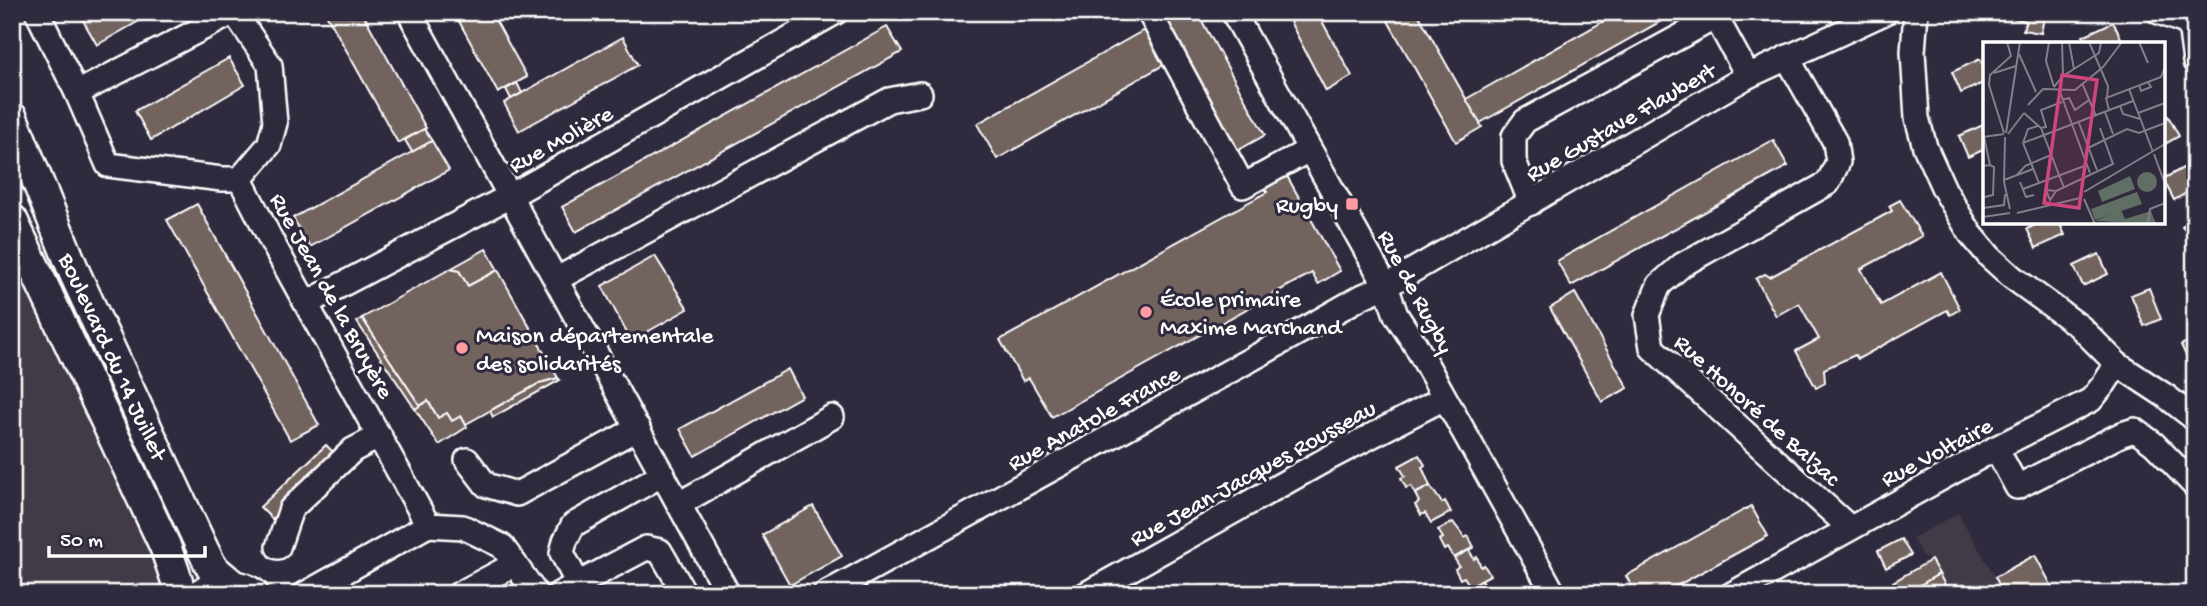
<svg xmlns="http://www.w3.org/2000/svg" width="2207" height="606" font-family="'Gochi Hand',sans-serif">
<rect width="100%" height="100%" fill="#2f2a3d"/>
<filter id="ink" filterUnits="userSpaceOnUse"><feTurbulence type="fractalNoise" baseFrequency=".0143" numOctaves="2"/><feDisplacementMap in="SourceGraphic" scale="14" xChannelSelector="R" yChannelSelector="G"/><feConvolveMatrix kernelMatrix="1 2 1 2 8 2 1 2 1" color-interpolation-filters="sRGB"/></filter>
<g filter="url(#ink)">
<!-- built -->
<g fill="#433b47">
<path d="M12,241L104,426L162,584L159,594H12Z"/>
<path d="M1958,513L1995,577L2004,594H1950L1931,560L1923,556L1912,539Z"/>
</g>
<!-- building -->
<g fill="#72635f" stroke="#fff" stroke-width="2">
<path d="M85,12H155L97,45L80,15Z"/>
<path d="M325,12H362L426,128L398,143Z"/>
<path d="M454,12H491L527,77L498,93Z"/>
<path d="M1161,12H1197L1265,135L1237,151Z"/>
<path d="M1294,12H1317L1352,76L1326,91L1287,16Z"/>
<path d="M1383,12H1417L1482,127L1456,142Z"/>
<path d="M1620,12H1656L1661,21L1480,123L1466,99Z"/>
<path d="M2045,12L2041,33L2023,30L2026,21L1989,13Z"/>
<path d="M2113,22L2123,42L2119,44H2087L2083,36Z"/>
<path d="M887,27L902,52L576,232L562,207Z"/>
<path d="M1146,29L1165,64L997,159L977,124Z"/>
<path d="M623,37L638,65L519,131L504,103Z"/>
<path d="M229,58L245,85L151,140L135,111Z"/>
<path d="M1980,59L1985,69V82L1961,93L1952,72Z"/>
<path d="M517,83L522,93L511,99L506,89Z"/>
<path d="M2168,116L2179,136L2163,145V118Z"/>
<path d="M1985,124V149L1968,157L1959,136Z"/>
<path d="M424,129L432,141L412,152L405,140Z"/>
<path d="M1773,140L1788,166L1571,286L1557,261Z"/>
<path d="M432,141L449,170L310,247L293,218Z"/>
<path d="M2194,162L2195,188L2174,200L2163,179Z"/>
<path d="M1287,176L1340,271L1318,284L1312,273L1295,282L1052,417L1029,378L1023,381L1000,340L1267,192L1265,189Z"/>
<path d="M1900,200L1922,236L1861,269L1881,305L1941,272L1960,309L1950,315L1947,310L1858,359L1855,355L1824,369L1825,383L1816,388L1796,351L1819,339L1799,303L1776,316L1756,279L1765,274L1770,277L1892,211L1889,206Z"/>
<path d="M197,204L319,425L290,440L167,220Z"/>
<path d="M2194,215L2195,230L2190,235L2182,227Z"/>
<path d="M2041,222H2059L2065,235L2036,248L2027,229Z"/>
<path d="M486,249L498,270L468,286L459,271L450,269Z"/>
<path d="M2099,254L2108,274L2083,286L2074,266Z"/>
<path d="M655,256L688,309L631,341L602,286Z"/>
<path d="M450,269L459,271L468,286L498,270L558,378L540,383L466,424L461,416L452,421L447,413L438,418L428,401L420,406L362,318Z"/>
<path d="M2149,288L2161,319L2144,326L2131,295Z"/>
<path d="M1575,293L1628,388L1602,402L1550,308Z"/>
<path d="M362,318L420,406L415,409L357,322Z"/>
<path d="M2195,338V361L2190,364L2181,345Z"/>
<path d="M788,369L802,396L695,456L680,429Z"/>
<path d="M558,378L560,380L493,417L490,411L540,383Z"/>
<path d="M428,401L438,418L447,413L452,421L461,416L467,427L439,445L415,409Z"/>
<path d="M326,445L338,457L272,519L260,507Z"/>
<path d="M1419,455L1425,465L1422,467L1430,486L1415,494L1411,486L1406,488L1401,478L1405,476L1399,466Z"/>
<path d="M1430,486L1442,503L1445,501L1451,512L1431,523L1425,513L1421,515L1415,505L1419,502L1415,494Z"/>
<path d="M813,506L842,556L790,585L762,535Z"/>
<path d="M1751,506L1768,536L1662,594H1636L1626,576Z"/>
<path d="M1453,522L1465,538L1468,536L1474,547L1454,558L1448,548L1444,550L1439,540L1443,538L1438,530Z"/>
<path d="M1901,539L1911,555L1886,568L1878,551Z"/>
<path d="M1469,550L1474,559L1477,557L1481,567L1484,565L1490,575L1470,586L1464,577L1460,579L1455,569L1459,566L1454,558Z"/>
<path d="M2035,555L2056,594H2004L1995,577Z"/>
<path d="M1931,560L1939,574L1905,594H1899L1893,582Z"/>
<path d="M1939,574L1950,594H1905Z"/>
<path d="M1482,580L1492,594H1470L1467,588Z"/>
</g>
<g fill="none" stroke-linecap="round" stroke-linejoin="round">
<!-- minor casing -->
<g stroke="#fff" stroke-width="28">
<g id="minor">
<path d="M37,12L77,93"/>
<path d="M409,12L728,594"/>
<path d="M1149,12L1243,186L1309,150"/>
<path d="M1233,12L1386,286L1396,315L1415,344L1554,594"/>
<path d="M1713,12L1748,76"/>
<path d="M1916,12L1913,52L1917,118L1925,147L1944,189L1970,233L1990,257L2012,277L2079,326L2117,364L2167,397L2195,419"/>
<path d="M2159,12L2190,24L2195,21"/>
<path d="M2190,24L2195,62"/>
<path d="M1787,57L1835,142L1838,162L1828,183L1682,265L1659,285L1647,315L1652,348L1850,528"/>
<path d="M240,179L269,145L275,123L270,65L234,12L77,93L108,165L222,179H240L272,242L428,525L463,527L502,546L536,594"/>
<path d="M1531,203L1514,161V136L1525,121L1716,17"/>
<path d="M557,279L889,100L920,94"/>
<path d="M307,303L510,196L836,12"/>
<path d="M1996,448L2017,487L2122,434L2135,430L2154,444L2195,486"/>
<path d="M467,460L486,485L517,494L638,428"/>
<path d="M679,504L832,417"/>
<path d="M278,547L291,509L353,450L380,436"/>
<path d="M578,584L562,553L565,541L573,525L663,474"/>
<path d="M305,594L428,525"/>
<path d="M459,594L515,564"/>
<path d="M559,594L646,548L660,551L685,594"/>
<path d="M825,594L1266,351L1363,296L1386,286L1748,76L1886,12"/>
<path d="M1086,594L1327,459L1444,398"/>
<path d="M1732,594L1996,448L2091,400L2104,384L2117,364"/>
</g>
</g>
<!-- major casing -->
<g stroke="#fff" stroke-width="35">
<g id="major">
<path d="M12,118L75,274L204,552L212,568L231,584"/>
<path d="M12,220L165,546L177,581L179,594"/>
<path d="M201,594C218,584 236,582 253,594"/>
</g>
</g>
<!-- minor -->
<use href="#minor" stroke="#2f2a3d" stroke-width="23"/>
<!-- major -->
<use href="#major" stroke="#2f2a3d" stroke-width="30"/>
</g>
</g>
<!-- markers -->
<g fill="#ff9aa2" stroke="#2f2a3d" stroke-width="2.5">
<rect x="1345" y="197" width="14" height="14" rx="3.5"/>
<circle cx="1146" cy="312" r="7"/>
<circle cx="462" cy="348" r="7"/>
</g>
<g text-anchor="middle" stroke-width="6" stroke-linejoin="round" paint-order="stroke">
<!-- street labels -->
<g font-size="24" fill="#fff" stroke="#2f2a3d">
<text transform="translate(1620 121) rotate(-30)" y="8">Rue Gustave Flaubert</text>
<text transform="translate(560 138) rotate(-29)" y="8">Rue Molière</text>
<text transform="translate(1417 291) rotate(62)" y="8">Rue de Rugby</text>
<text transform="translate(333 295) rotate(61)" y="8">Rue Jean de la Bruyère</text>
<text transform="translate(114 356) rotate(65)" y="8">Boulevard du 14 Juillet</text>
<text transform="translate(1758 409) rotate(42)" y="8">Rue Honoré de Balzac</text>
<text transform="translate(1093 417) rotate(-29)" y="8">Rue Anatole France</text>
<text transform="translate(1936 451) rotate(-28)" y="8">Rue Voltaire</text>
<text transform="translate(1252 472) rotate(-29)" y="8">Rue Jean-Jacques Rousseau</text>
</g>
<!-- poi labels -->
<g font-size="24" fill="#fff" stroke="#2f2a3d" text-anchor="start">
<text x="1338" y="212" text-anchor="end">Rugby</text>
<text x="1160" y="306">École primaire<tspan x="1160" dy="28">Maxime Marchand</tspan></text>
<text x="476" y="342">Maison départementale<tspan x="476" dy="28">des solidarités</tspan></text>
</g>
</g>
<!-- overview -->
<g transform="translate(1983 42)">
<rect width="182" height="182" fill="#2f2a3d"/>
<path d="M154 140a10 10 0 1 1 20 0a10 10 0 1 1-20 0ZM147,134L152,147L119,160L115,149ZM154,150L159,162L112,178L108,167Z" fill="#616e63"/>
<path d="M138,168L142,177L168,169L173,182L112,179Z" fill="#616e63"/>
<path fill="none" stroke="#827f8b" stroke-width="2" d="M66,0L63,19L71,45M86,0L91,27M106,0L125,44L124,56M156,0L165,21M66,1L79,0L80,34L71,45M36,12L53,50M11,31L33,24M80,34L116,11L118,0M99,41L113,74M156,43L158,49L168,45L165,40M146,47L170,110M77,50L107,131M79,58L86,56L92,68L106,58M45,63L60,47L92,48L120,25L139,0M137,64L140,72L157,77M126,68L123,56L178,35L182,25M122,70L130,92M41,71L58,86L81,146M155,71L182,61M96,81L114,128M58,86L63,85L58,68L79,60M21,91L6,43L7,33L28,14L24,0M23,91L37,0M25,92L41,71M0,95L21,92M22,95L21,140L27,167M40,101L150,59M40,101L56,141M40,101L45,87L55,84M105,106L144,87L156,91L182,81M171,112L182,142M0,124L7,123L1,95M34,133L42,124L68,113M21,138L50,127M37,140L43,155L51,153M40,147L104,123M73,149L63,148L67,158L73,149L130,122L117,86M101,150L182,102M2,155L10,153L11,125L7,123M101,157L112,182M0,166L21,163L22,152M34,171L97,156M0,175L27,171M165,182L167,167L182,161"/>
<path fill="#ce467c" fill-opacity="0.15" stroke="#ce467c" stroke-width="3.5" d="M79,33L114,38L96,166L61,161Z"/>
<rect width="182" height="182" fill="none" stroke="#fff" stroke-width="3.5"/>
</g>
<!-- margin -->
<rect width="2207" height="606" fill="none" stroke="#2f2a3d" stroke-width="42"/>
<rect x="21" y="21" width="2165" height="564" fill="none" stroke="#fff" stroke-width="2.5" filter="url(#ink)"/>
<!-- scale -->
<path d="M49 546v10h156v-10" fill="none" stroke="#ffffff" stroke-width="3.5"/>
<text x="60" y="546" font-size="21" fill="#ffffff" stroke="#2f2a3d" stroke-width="5" paint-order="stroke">50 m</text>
</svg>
